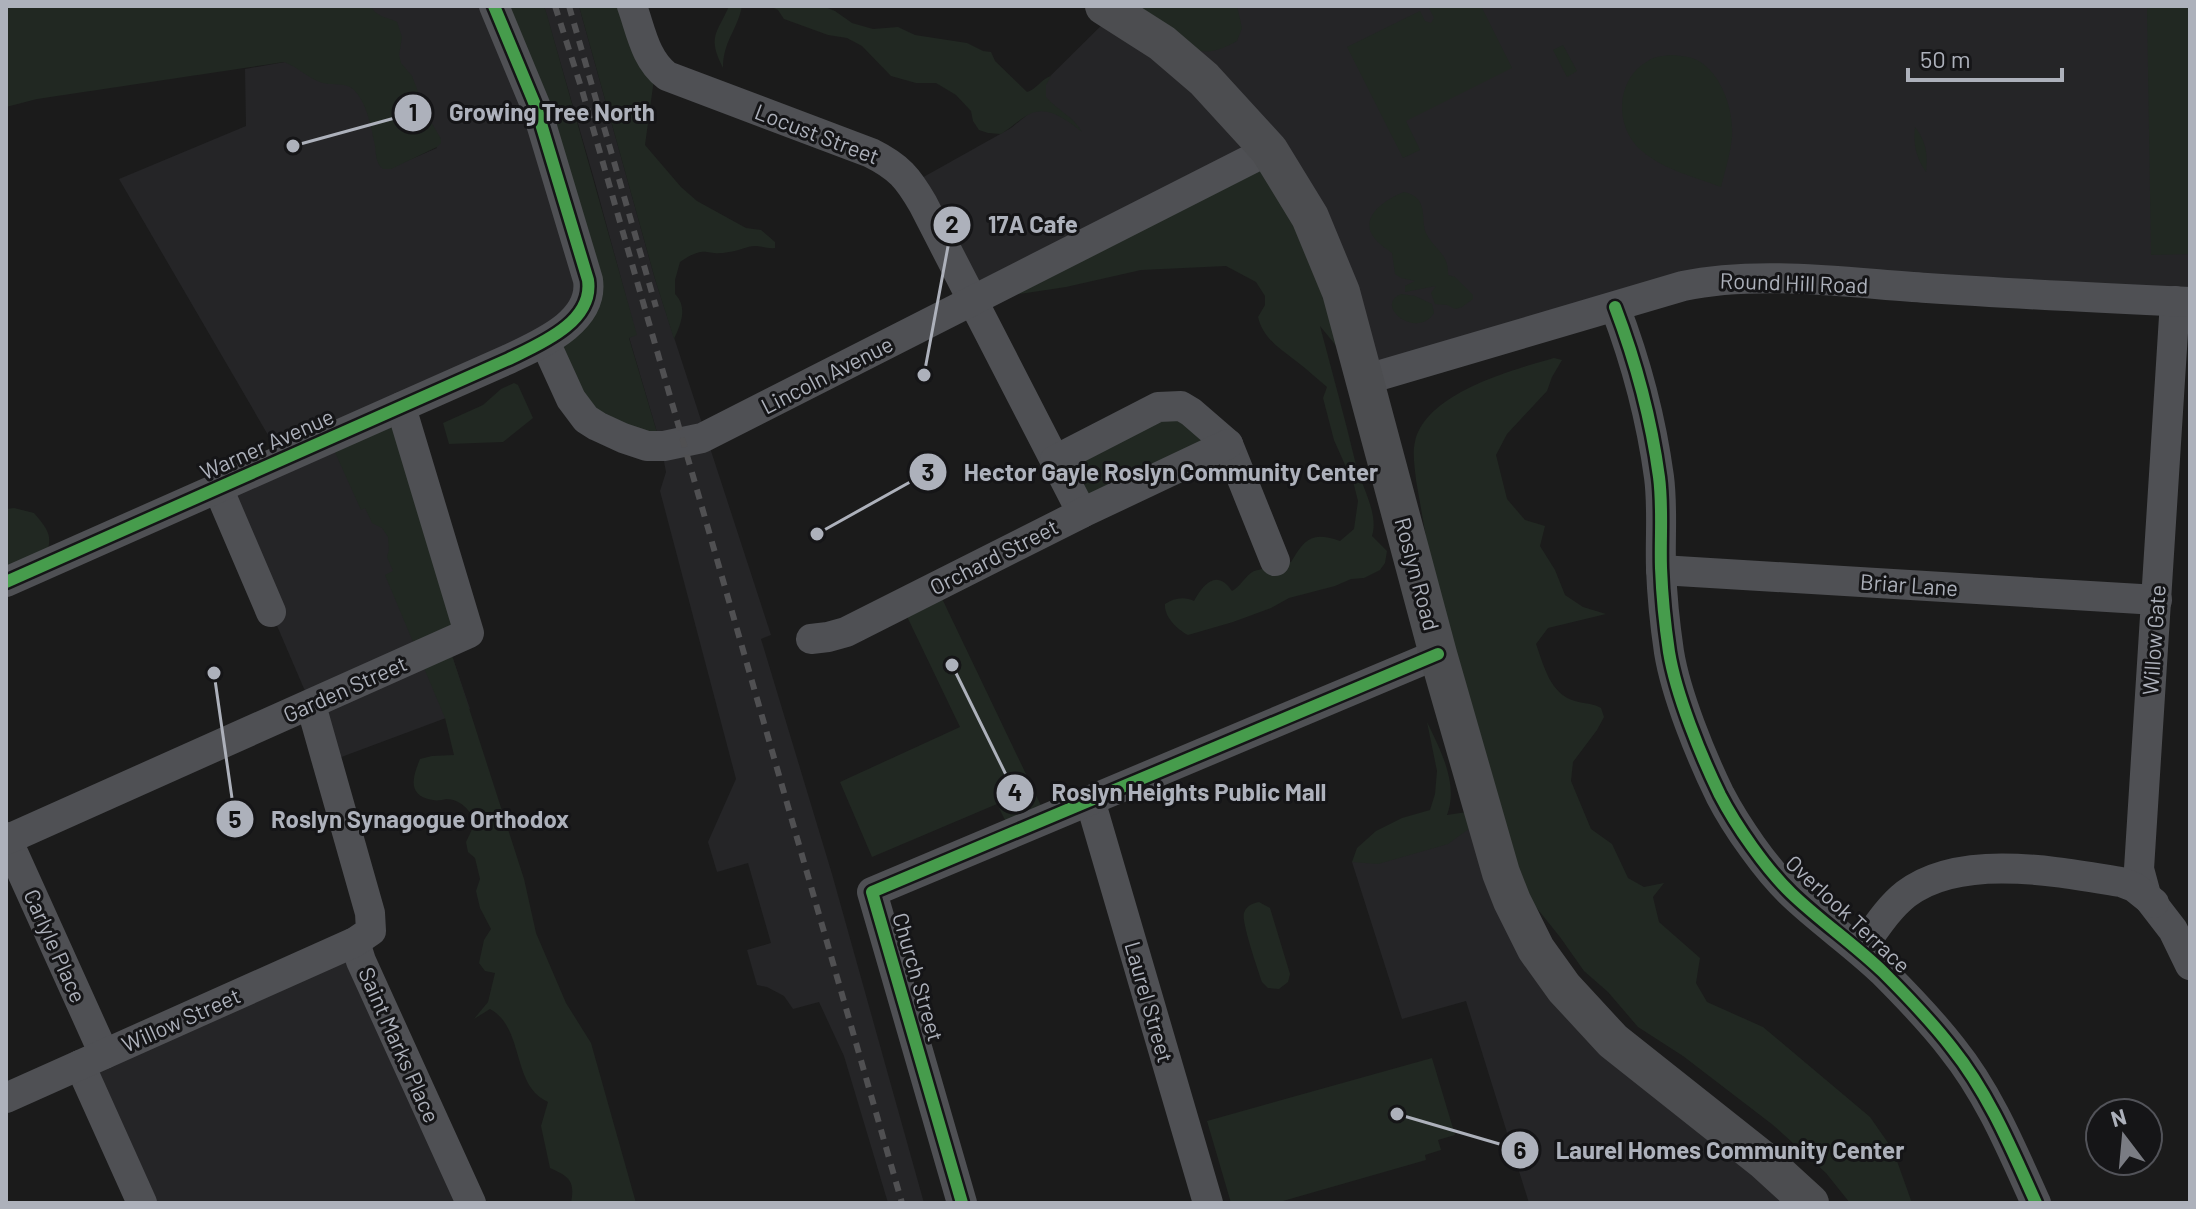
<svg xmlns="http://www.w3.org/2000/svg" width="2196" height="1209" font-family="Barlow,sans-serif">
<rect width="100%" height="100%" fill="#1b1b1b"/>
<!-- built -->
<g fill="#252527">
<path d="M366,6H494L582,309L372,420L470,709L328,762L311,705L218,488L282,459L119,179L246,126L245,69L340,52L397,165L437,148Z"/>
<path d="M544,6H579L655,279L771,635L761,639L832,874L924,1203H888L844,1056L819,1002L793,1009L784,996L767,987L757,985L747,950L771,943L748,863L717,872L708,842L736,779L660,491L666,472L661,446L629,337L636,334L594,179Z"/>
<path d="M1104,6H2190V302L1737,279L1364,380L1307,210L973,301L911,184L1011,128L1028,114V98L1114,13Z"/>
<path d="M1485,815L1536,949L1810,1203H1529L1466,1001L1402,1019L1352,862Z"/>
<path d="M353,943L471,1203H142L80,1065Z"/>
</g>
<!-- green -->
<g fill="#212822">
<path d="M6,6H371C376,17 387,17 397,22L402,37L399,55L401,63L412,76L427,115L441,139V143L437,147L391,169H383C374,162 377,152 374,141C371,125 366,101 353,89C344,82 333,86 323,83C309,79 298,67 284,62L37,99L6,107Z"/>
<path d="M494,6H544L547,15L637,335L629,338L661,446L597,426L545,342L582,309Z"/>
<path d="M579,6H621L654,79L645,145L681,187L697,201L746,228L761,230L775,242V248C767,249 762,246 755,246C747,246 738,251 729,252C704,257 708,243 680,262L675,280V294C688,307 681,324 674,339L655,279Z"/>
<path d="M729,6H742C737,31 723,41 723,68C707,36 717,34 729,6Z"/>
<path d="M770,6H823L835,11L852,23L873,29L898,27L915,35L967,43L983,51L991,52L995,61L1027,92C1036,90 1041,79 1051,76L1046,85V97C1057,110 1073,116 1082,132C1064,118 1044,102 1023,118C1015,123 1009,129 1001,134L988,133L979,130L973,121L971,111L956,95L936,83H916L891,76L862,46L847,38L828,35L784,19L778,10Z"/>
<path d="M1104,6H1237L1242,28L1237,41C1226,47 1214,53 1201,51C1165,45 1134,24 1104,6Z"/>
<path d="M1428,6H1481L1512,68L1406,121L1420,150L1403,158L1347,47L1420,11L1425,21L1431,23L1434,18Z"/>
<path d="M2147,6H2190V254L2151,255Z"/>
<path d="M1563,45L1577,71L1567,77L1553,50Z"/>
<path d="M1672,55C1680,56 1689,56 1697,60C1722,73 1734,111 1732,138C1730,155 1725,171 1721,187C1695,177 1664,170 1642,151C1614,128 1615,79 1648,61C1655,56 1663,56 1672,55Z"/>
<path d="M1915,127C1926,141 1928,154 1926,172C1916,158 1913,144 1915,127Z"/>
<path d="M1269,150L1364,380L1320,326C1332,372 1345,418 1356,465C1362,487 1379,514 1372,536L1387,551L1385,563L1380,570L1364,578L1351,579L1335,586L1289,598L1271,608L1233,622L1188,635C1177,629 1164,617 1165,604C1173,598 1185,596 1194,601C1204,583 1217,569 1232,591C1241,586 1245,576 1254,571L1291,562C1305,539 1311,531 1340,541L1354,529L1358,501L1354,485L1334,440L1323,398L1327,387C1316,378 1307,369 1296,361C1280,349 1263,338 1258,317L1265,305V296L1256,282L1226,266L1141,270L1066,287L973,301Z"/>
<path d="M1404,192C1431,198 1419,221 1427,235C1435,250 1449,254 1448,275L1455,277L1473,295V299L1462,307L1455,309L1447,305L1435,304L1431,293L1436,286L1405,292V286L1415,281L1401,278L1395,274L1392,253C1387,249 1380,245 1376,240C1356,218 1386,199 1404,192Z"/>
<path d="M1401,294L1415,296L1432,304L1434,313C1417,340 1373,306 1401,294Z"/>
<path d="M1554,358L1562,360L1552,377L1547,391L1507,434L1496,455L1507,499L1525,520L1545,526L1540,546L1555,570L1565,595L1583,607L1606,614L1548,628L1536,644C1544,666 1550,694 1575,701C1585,704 1593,703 1601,708L1604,717L1597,730L1573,762L1571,781L1591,829L1612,844L1628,878L1644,887L1664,883L1653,897L1659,922L1700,958L1696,983L1707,1002L1763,1027L1870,1117L1893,1150L1912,1203H1850L1826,1173L1773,1125L1683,1056L1638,1027L1608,992L1584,971L1560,937L1523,891L1477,823L1448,844L1378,864L1352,862L1357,848L1376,831L1402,818L1430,810L1435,794L1437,771L1427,722C1440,749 1459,784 1447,815L1474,811L1416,480C1415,468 1412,453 1415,442C1425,393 1512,370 1554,358Z"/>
<path d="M514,383L518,385L533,418L503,442L449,444L443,423L483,405L501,389Z"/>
<path d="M1158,407L1228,444L1082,513L1055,460Z"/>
<path d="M401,408L469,632L448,643L524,879L536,933L566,1003L591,1043L636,1203H571C575,1181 570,1177 550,1168L541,1126L548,1102C511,1086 525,1028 490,1009L474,1019L488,1002L495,973L485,971L479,963L484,940L491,929L480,908L476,891L480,879L475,858L468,852L466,842L475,823C471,810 460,799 446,799C443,800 436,801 433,800C406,796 413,776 420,759L432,756L454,755L445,718L385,575L393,571L387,557L389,550L388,537L382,528L372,523L365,508L361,510L329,439Z"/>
<path d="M14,508L34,513C44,525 54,535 47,551L6,577V509Z"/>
<path d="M936,586L1047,818L1011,832L997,804L872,857L840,782L960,727L901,604Z"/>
<path d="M1259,902L1270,908L1290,974L1288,982L1279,989L1268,988L1262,982C1258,970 1241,921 1244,913C1246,906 1253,903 1259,902Z"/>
<path d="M1432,1058L1455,1135L1438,1140L1441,1150L1425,1155L1426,1160L1276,1203H1231L1207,1121Z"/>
</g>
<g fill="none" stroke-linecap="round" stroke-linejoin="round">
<!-- minor -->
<g stroke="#4f5054" stroke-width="30">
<path d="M632,6C641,31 645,59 667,76L871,153C899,167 908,178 923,204L1082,513"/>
<path d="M2175,301L2139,869L2146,895L2173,930L2190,965"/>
<path d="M1615,307C1636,362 1651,418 1659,477C1663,507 1660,538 1661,568C1662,595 1665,625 1669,652C1676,695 1701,756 1720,795C1736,826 1766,869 1791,893C1820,921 1854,944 1883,972C1907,996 1932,1022 1952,1048C1989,1094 2012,1150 2036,1203"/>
<path d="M545,342L571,399L586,419L597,426L623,438L647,446H664L702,438L1269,150"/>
<path d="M1364,380L1683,286C1760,270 1849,283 1927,288C2015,294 2102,298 2190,302"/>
<path d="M1055,460L1158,407L1181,406L1191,412L1228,444L1275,561"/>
<path d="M218,488L271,612"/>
<path d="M1661,570L2157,600"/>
<path d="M6,582L509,359C540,344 594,322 588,280L536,107L494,6"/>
<path d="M811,639L828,637L846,632L1082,513L1228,444"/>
<path d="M1090,800L1208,1203"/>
<path d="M6,837L104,1054"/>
<path d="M6,840L469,633L401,407"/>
<path d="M355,942L361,961L471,1203"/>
<path d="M1860,950C1874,931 1887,909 1906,894C1961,852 2058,872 2121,882L2134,887L2154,903"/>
<path d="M80,1065L142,1203"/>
<path d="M6,1098L355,942L371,931L370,913L311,705"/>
<path d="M962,1203L872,892L1438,654"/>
</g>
<!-- major -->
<path stroke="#4c4d50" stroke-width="38" d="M1104,6L1162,43L1204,79L1269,150L1310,217L1341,292L1438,654L1501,873L1512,901L1536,949L1564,988L1613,1041L1763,1160L1810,1203"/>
<!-- rail -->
<g stroke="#505052" stroke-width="6" stroke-dasharray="10 8" stroke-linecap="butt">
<path d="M555,6L582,90L902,1203"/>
<path d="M569,6L656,307"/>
</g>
<!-- cycleway casing -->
<g stroke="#151517" stroke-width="17">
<g id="cycleway">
<path d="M1615,307C1636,362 1651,418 1659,477C1663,507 1660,538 1661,568C1662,595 1665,625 1669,652C1676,695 1701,756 1720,795C1736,826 1766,869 1791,893C1820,921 1854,944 1883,972C1907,996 1932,1022 1952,1048C1989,1094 2012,1150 2036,1203"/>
<path d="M6,582L509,359C540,344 594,322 588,280L536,107L494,6"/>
<path d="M962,1203L872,892L1438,654"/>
</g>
</g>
<!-- cycleway -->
<use href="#cycleway" stroke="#469c4c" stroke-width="12"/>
</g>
<g text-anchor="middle" stroke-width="6" stroke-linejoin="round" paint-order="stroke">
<!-- street labels -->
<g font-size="22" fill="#adb1bb" stroke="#151517">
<text transform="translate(817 134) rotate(21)" y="8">Locust Street</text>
<text transform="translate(1794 283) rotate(2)" y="8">Round Hill Road</text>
<text transform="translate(827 375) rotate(-27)" y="8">Lincoln Avenue</text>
<text transform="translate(267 444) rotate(-24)" y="8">Warner Avenue</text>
<text transform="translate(994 557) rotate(-27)" y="8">Orchard Street</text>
<text transform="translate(1417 574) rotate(75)" y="8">Roslyn Road</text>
<text transform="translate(1909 585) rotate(4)" y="8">Briar Lane</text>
<text transform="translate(2154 640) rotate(-86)" y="8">Willow Gate</text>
<text transform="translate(345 689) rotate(-24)" y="8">Garden Street</text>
<text transform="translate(1848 914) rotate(43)" y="8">Overlook Terrace</text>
<text transform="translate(55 946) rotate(66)" y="8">Carlyle Place</text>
<text transform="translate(918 977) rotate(74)" y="8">Church Street</text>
<text transform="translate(1149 1002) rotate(74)" y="8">Laurel Street</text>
<text transform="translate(181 1020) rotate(-24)" y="8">Willow Street</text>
<text transform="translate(399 1045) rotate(66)" y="8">Saint Marks Place</text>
</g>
</g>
<!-- callouts -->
<path fill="none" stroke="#adb1bb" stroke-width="3" d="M293 146L413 113M924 375L952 225M817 534L928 472M952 665L1015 793M214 673L235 819M1397 1114L1520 1150"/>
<g fill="#adb1bb" stroke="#151517" stroke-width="3">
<circle cx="293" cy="146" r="8"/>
<circle cx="924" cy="375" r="8"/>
<circle cx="817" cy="534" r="8"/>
<circle cx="952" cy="665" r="8"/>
<circle cx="214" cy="673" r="8"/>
<circle cx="1397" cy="1114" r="8"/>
<circle cx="413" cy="113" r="20"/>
<circle cx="952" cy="225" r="20"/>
<circle cx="928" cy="472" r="20"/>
<circle cx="1015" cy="793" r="20"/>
<circle cx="235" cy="819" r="20"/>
<circle cx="1520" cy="1150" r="20"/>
</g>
<g font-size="24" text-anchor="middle" font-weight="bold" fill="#111">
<text x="413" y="121">1</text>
<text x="952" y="233">2</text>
<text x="928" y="481">3</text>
<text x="1015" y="801">4</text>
<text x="235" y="828">5</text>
<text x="1520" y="1159">6</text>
</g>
<g font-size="24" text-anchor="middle" font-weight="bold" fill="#adb1bb" stroke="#151517" stroke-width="6" stroke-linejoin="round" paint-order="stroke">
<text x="552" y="121">Growing Tree North</text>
<text x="1033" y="233">17A Cafe</text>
<text x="1171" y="481">Hector Gayle Roslyn Community Center</text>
<text x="1189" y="801">Roslyn Heights Public Mall</text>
<text x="420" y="828">Roslyn Synagogue Orthodox</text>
<text x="1730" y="1159">Laurel Homes Community Center</text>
</g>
<!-- border -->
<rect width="2196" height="1209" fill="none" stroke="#adb1bb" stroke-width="16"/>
<!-- north arrow -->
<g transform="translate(2124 1137) rotate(344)"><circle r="38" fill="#151517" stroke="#525359" stroke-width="2"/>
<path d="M0-6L14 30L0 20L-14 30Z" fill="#7a7c83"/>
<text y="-12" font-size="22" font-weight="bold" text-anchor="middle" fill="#adb1bb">N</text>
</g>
<!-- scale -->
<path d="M1908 68v12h154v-12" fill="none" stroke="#adb1bb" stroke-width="4"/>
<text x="1920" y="68" font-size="24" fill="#adb1bb" stroke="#151517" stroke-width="6" paint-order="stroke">50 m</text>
</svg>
